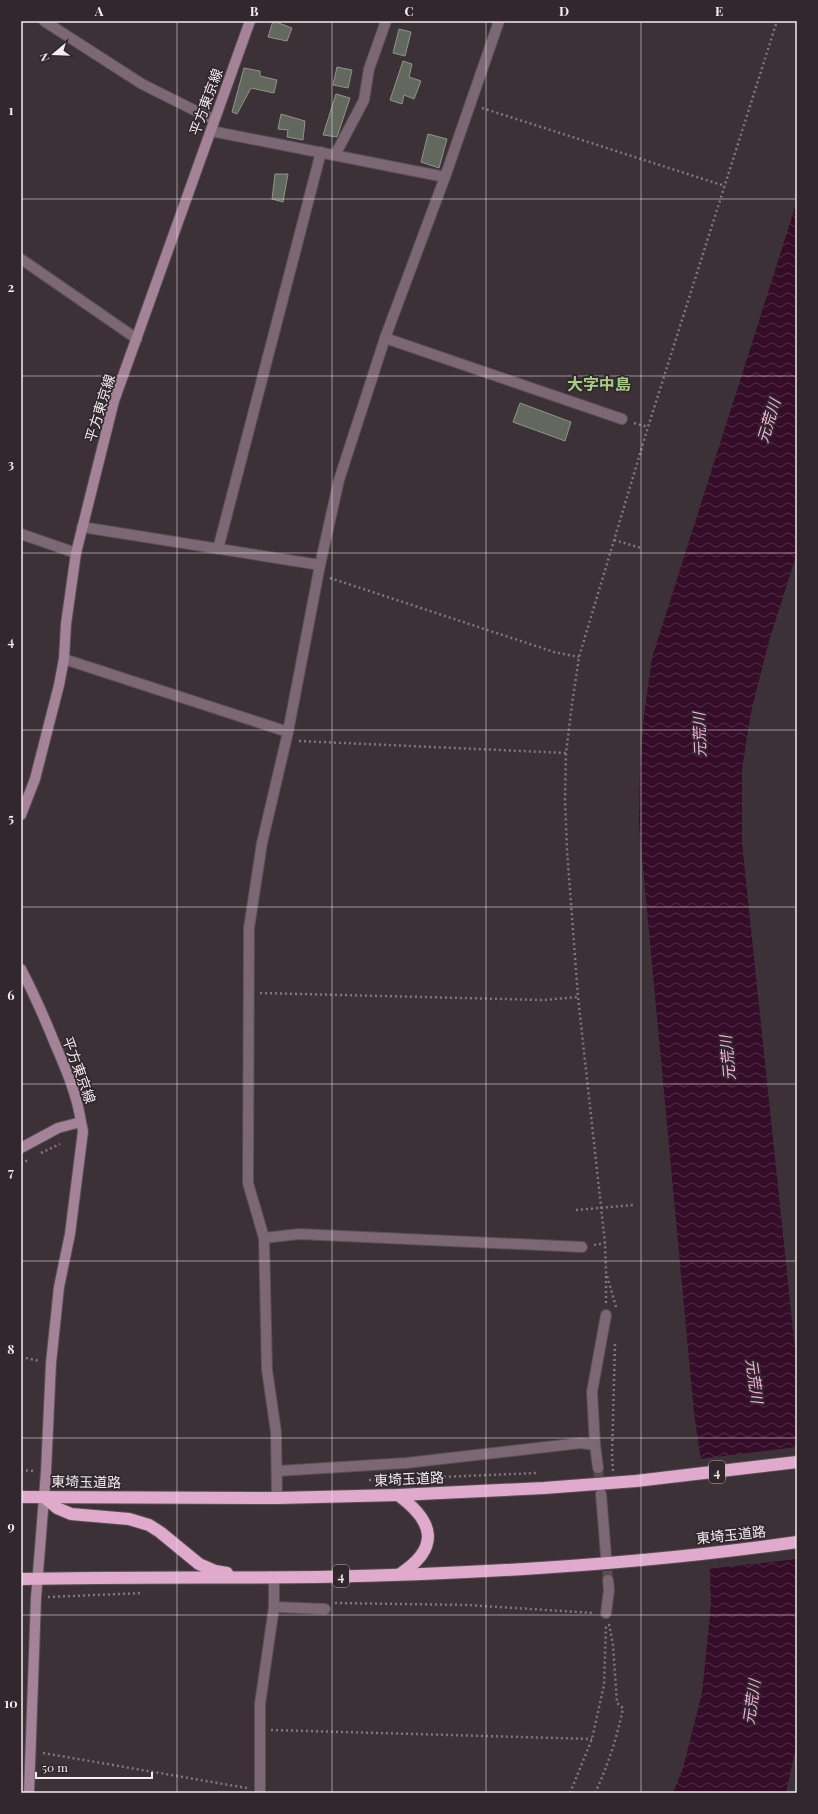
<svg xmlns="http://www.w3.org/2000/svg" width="818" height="1814" font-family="'Playfair Display','Noto Sans JP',serif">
<defs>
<pattern id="water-waves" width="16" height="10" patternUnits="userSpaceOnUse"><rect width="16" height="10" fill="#350d29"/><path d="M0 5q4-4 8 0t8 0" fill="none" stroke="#533048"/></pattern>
</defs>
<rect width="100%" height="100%" fill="#3b3137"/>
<!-- water -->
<path fill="url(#water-waves)" d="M797,201V553L769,641L751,712L742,769V843L797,1368V1743L786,1792H797V1793H673L683,1768L702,1693L711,1605L708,1507L694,1413L639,825L640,767L644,715L652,658Z"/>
<!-- pier -->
<path fill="#3b3137" d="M797,1447V1559L708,1569L706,1507L698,1459Z"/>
<!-- building -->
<g fill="#62685d" stroke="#8e9589">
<path d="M273,21L292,28L287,41L268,37Z"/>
<path d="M399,29L411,32L405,56L393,53Z"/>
<path d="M403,61L412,64L409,77L421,81L414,99L404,95L402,104L390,100Z"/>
<path d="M337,67L352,70L348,88L333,85Z"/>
<path d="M244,68L260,71V76L277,80L274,93L251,88L237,114L232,112Z"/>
<path d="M336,94L350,98L337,137L323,135Z"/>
<path d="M281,114L305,121L303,140L287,137L288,130L278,129Z"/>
<path d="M428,134L447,139L439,168L421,162Z"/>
<path d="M275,174H288L283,202L272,199Z"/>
<path d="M520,403L571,422L565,441L513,422Z"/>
</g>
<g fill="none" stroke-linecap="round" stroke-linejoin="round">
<!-- street-tunnel -->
<g stroke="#574d53" stroke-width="10" stroke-dasharray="10 5" stroke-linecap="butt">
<path d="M598,1468L600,1492"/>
<path d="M606,1556L608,1580"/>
</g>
<!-- street casing -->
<g stroke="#584f55" stroke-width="12">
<g id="street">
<path d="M44,21L142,84L214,120"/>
<path d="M211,131L445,177"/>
<path d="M335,155L364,100L369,69L386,21"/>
<path d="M21,259L137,339"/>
<path d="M385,338L622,419"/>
<path d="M82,527L320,565"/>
<path d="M21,534L76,553"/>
<path d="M218,549L321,152"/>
<path d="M64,659L288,732"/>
<path d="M264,1238L299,1234L582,1247"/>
<path d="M595,1445L592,1392L606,1315"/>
<path d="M277,1471L406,1463L581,1443L595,1445L598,1468"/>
<path d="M601,1494L606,1556"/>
<path d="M277,1498L276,1432L267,1370L264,1238L248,1183L249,928L262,843L288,732L320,565L339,480L385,338L445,177L499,21"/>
<path d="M274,1607L325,1609"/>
<path d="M606,1613L609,1590L608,1580"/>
<path d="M260,1793V1704L274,1607V1577"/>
</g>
</g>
<!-- secondary casing -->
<g stroke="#584f55" stroke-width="12">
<g id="secondary">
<path d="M21,815L35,779L59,685L64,659L66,624L76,553L114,401L250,21"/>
<path d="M21,969C34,994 45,1019 55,1044C66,1069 77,1095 81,1122L58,1128L21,1148"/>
<path d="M29,1793L36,1598L46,1472L51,1363L59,1287L70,1234L83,1131L81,1122"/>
</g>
</g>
<!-- highway casing -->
<g stroke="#584f55" stroke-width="14">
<g id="highway">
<path d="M398,1495C435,1522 440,1548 400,1574"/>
<path d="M21,1497L277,1498L398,1495L544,1488L636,1481L797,1462"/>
<path d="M44,1497L57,1508L71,1514L129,1519L149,1525L160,1532L199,1564L215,1571L227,1573"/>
<path d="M21,1579C120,1577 219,1578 318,1577C478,1574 638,1565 797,1542"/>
</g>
</g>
<!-- path -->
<g stroke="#80777d" stroke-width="2.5" stroke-dasharray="2 3" stroke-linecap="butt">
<path d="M482,108L725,186"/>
<path d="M634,423L648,427"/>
<path d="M614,540L641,548"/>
<path d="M330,578L554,652L579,657"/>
<path d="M299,741L566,753"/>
<path d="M260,993L544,1000L578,997"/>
<path d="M41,1153L60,1144"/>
<path d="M21,1164L28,1160"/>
<path d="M576,1210L633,1205"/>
<path d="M594,1245L605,1243"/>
<path d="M606,1303V1274"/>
<path d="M616,1307L606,1272L605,1243L578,997L567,850L565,799L566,753L572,704L579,657L648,427L777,21"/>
<path d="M21,1357L40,1361"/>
<path d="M21,1470L34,1471"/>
<path d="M613,1471L612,1456L615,1344"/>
<path d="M369,1480L536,1473"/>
<path d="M48,1597L143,1593"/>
<path d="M335,1603L468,1605L594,1613"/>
<path d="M271,1730L592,1739"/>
<path d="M43,1753L247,1788"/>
<path d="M570,1793L592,1739L604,1685L606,1624"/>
<path d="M595,1793C608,1765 617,1738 623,1708L617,1703L613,1645L609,1624"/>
</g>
<!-- street -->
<use href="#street" stroke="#7c6774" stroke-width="10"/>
<!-- secondary -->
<use href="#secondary" stroke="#a48297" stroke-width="10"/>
<!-- highway -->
<use href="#highway" stroke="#dfaacb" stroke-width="12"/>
</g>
<!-- grid -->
<path fill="none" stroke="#f3ecf0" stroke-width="1" stroke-opacity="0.55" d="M177,21V1793M332,21V1793M486,21V1793M641,21V1793M21,199H797M21,376H797M21,553H797M21,730H797M21,907H797M21,1084H797M21,1261H797M21,1438H797M21,1615H797"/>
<g text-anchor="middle" stroke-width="3.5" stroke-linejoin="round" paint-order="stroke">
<!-- shield labels -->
<g fill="#31272d" stroke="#b9b1b6" stroke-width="1">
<rect x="709" y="1461" width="16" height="22" rx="3"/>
<rect x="333" y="1565" width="16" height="22" rx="3"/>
</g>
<g font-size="13" font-weight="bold" fill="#f3ecf0">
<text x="717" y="1477">4</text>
<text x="341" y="1581">4</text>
</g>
<!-- street labels -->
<g font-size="14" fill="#f3ecf0" stroke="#31272d">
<text transform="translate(206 102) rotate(-70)" y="5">平方東京線</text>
<text transform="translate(100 408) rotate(-73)" y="5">平方東京線</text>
<text transform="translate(79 1070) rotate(70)" y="5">平方東京線</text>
<text transform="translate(409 1479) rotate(-3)" y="5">東埼玉道路</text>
<text transform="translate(86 1482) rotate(1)" y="5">東埼玉道路</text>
<text transform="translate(731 1535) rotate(-6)" y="5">東埼玉道路</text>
</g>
<!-- water labels -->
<g font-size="15" font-style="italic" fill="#fbb1e0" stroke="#31272d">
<text transform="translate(769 421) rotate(-73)" y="5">元荒川</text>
<text transform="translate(700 735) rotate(-92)" y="5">元荒川</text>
<text transform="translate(728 1058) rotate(-95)" y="5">元荒川</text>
<text transform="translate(754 1381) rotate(82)" y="5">元荒川</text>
<text transform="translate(752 1702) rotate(-82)" y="5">元荒川</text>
</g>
<!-- quarter labels -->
<g font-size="16" font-weight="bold" fill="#a7cc88" stroke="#31272d">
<text x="599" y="390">大字中島</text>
</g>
</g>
<!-- border -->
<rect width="818" height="1814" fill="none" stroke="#31272d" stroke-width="44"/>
<!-- north arrow -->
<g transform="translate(54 54) rotate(251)" stroke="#31272d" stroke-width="3" paint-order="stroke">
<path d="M0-3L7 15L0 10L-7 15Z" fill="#f3ecf0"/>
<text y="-6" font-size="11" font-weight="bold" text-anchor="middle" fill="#f3ecf0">N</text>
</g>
<!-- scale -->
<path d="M36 1772v6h116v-6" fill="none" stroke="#f3ecf0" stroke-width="2"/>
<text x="42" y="1772" font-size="12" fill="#f3ecf0" stroke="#31272d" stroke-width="3" paint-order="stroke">50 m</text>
<rect x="22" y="22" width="774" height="1770" fill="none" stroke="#f3ecf0" stroke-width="1.5"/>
<g font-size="13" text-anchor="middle" font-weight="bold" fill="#f3ecf0">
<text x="99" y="16">A</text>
<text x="254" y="16">B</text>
<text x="409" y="16">C</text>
<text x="564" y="16">D</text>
<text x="719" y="16">E</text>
<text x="11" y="115">1</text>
<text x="11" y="292">2</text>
<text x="11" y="469">3</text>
<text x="11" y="646">4</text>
<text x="11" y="823">5</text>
<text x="11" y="1000">6</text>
<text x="11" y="1177">7</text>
<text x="11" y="1354">8</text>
<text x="11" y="1531">9</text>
<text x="11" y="1708">10</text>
</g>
</svg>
